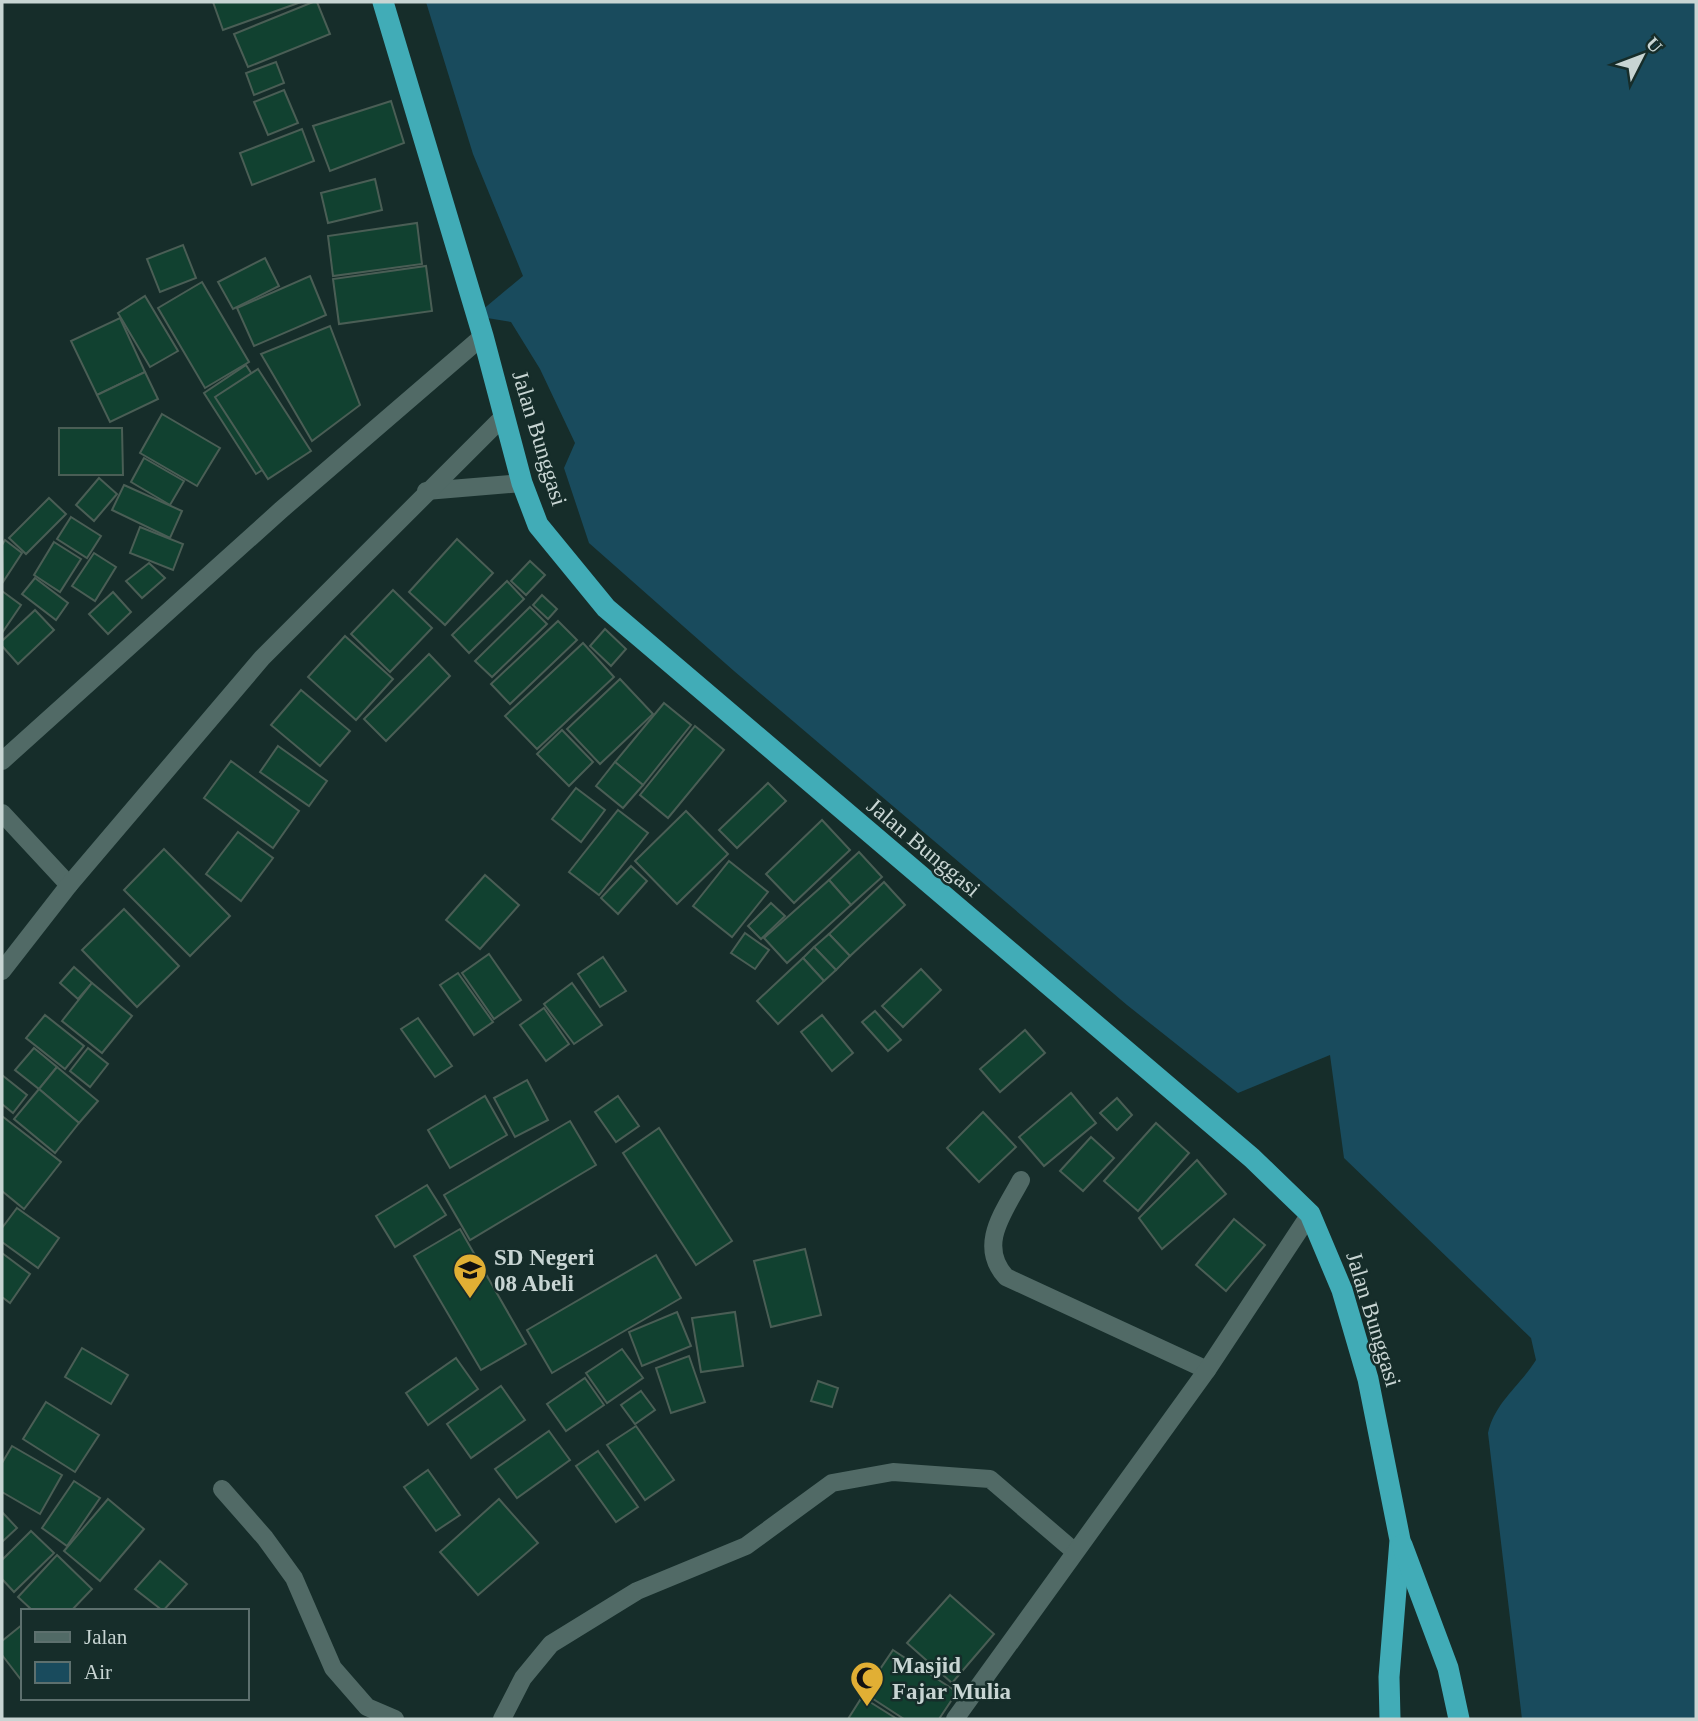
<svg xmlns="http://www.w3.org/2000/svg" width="1698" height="1721" font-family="Georgia,serif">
<rect width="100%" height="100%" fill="#162d2a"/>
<!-- water -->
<path fill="#194b5d" d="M426,2H1696V1719H1522L1488,1433C1495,1402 1520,1386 1536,1360L1531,1338L1344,1158L1330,1055L1238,1093L1127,1005L734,671L589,543L564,468L575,443L540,369L511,322L475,316L523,276L473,154Z"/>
<!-- building -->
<g fill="#114130" stroke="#4a5e55" stroke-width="2">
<path d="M213,2H301L223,30Z"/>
<path d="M313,2H317L330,34L248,67L234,34Z"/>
<path d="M276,62L284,83L254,95L246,73Z"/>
<path d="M284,90L298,123L268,135L254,102Z"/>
<path d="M391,101L404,143L330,171L313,126Z"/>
<path d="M302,129L314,161L252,185L240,153Z"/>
<path d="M375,179L382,210L328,223L321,193Z"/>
<path d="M417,223L422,264L333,276L328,236Z"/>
<path d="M183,245L196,278L160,292L147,259Z"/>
<path d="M265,258L279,286L233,309L218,282Z"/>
<path d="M426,266L432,311L339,324L333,279Z"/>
<path d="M310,276L326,315L254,346L237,308Z"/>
<path d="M202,282L249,362L205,388L158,308Z"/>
<path d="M145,296L178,351L150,367L118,313Z"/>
<path d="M120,318L145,372L97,395L71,341Z"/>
<path d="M330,326L360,405L312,441L261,354Z"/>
<path d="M246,365L299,447L256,474L204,393Z"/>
<path d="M258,369L311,451L268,479L215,397Z"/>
<path d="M145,372L158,399L110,422L97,395Z"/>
<path d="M162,414L220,448L197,486L140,453Z"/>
<path d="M59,428H122L123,475H59Z"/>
<path d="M144,458L184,481L170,505L131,482Z"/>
<path d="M99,478L117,494L94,521L76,505Z"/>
<path d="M124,485L182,511L170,538L112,510Z"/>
<path d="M49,498L66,514L26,554L9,538Z"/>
<path d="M71,517L101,536L87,558L57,539Z"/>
<path d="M140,527L183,544L173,570L130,553Z"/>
<path d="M457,539L493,573L445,625L409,592Z"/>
<path d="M5,540L22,553L3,582L2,545Z"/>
<path d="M54,542L81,559L60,592L34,575Z"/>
<path d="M94,553L116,567L95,601L72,586Z"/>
<path d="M530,561L545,575L526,595L511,581Z"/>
<path d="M149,563L165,578L142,598L126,581Z"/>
<path d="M35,578L68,603L56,620L22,594Z"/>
<path d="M507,581L524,599L469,653L452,635Z"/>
<path d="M393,590L432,628L390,672L351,634Z"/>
<path d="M2,591L21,605L2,633Z"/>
<path d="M113,592L131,612L108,634L89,614Z"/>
<path d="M542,595L557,609L548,619L533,605Z"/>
<path d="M530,607L547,624L492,677L475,661Z"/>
<path d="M35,610L54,630L18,664L2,646V641Z"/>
<path d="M558,621L577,640L510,704L491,684Z"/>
<path d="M605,629L626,649L611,666L590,646Z"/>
<path d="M345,636L393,679L356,720L308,677Z"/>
<path d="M583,643L614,677L537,749L505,716Z"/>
<path d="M429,654L450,676L386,741L364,719Z"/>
<path d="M620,679L653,714L600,764L567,729Z"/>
<path d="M301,690L350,731L320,766L271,725Z"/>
<path d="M664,703L691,725L643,785L615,762Z"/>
<path d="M695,726L724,750L668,818L640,795Z"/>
<path d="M562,730L593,762L569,786L537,754Z"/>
<path d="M278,746L327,781L309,806L260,772Z"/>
<path d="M231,761L299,811L273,848L204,798Z"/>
<path d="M615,762L643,785L623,808L596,786Z"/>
<path d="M768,783L786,801L737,848L719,830Z"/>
<path d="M576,788L605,810L581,842L552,819Z"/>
<path d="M618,810L648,833L599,895L569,872Z"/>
<path d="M686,811L728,854L677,904L635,861Z"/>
<path d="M822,820L850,850L794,903L766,874Z"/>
<path d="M238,832L273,858L241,901L206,874Z"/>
<path d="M164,849L230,916L190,956L124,890Z"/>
<path d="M859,852L882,877L851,905L829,880Z"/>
<path d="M729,861L768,892L732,937L693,906Z"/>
<path d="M631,866L647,881L618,914L601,898Z"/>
<path d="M485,875L519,905L480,949L446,920Z"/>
<path d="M829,880L851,905L787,963L764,938Z"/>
<path d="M884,882L905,905L850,956L829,934Z"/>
<path d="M771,903L785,916L761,939L748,926Z"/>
<path d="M124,909L179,966L137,1007L82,950Z"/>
<path d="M745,933L769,950L755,969L731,953Z"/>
<path d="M829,934L850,956L836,970L814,947Z"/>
<path d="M814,947L836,970L824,981L803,958Z"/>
<path d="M489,954L521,1000L494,1019L462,973Z"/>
<path d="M603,957L626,991L600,1007L578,974Z"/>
<path d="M803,958L824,981L778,1024L757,1001Z"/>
<path d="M74,967L92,983L78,999L60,983Z"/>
<path d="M921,969L941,990L903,1027L882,1006Z"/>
<path d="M458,973L493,1022L474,1035L440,985Z"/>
<path d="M92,983L132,1016L102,1053L62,1021Z"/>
<path d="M572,983L602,1025L574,1044L544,1004Z"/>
<path d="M544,1008L569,1044L546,1061L520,1025Z"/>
<path d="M875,1011L901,1040L888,1051L862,1022Z"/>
<path d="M45,1015L84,1046L65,1069L26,1038Z"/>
<path d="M822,1015L853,1053L832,1071L801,1032Z"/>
<path d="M418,1018L452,1066L435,1077L401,1029Z"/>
<path d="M1025,1030L1045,1053L1000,1092L980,1069Z"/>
<path d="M34,1048L57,1067L39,1089L15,1070Z"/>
<path d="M88,1048L108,1064L90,1087L70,1071Z"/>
<path d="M57,1067L98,1101L79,1123L39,1089Z"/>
<path d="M2,1075L27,1095L13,1113L2,1104Z"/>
<path d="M527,1080L548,1120L515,1137L494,1098Z"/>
<path d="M39,1089L79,1123L55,1153L14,1119Z"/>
<path d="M1071,1093L1096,1123L1044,1166L1019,1137Z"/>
<path d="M485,1096L507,1135L450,1168L428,1130Z"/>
<path d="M618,1096L639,1126L616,1142L595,1112Z"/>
<path d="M1117,1098L1132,1115L1117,1130L1100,1113Z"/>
<path d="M983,1112L1016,1147L979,1182L947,1148Z"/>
<path d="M2,1116L61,1162L24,1209L2,1191Z"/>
<path d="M570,1121L596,1165L470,1240L444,1195Z"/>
<path d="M1156,1123L1189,1153L1138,1211L1104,1181Z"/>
<path d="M659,1128L732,1241L696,1265L623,1153Z"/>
<path d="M1091,1137L1114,1158L1083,1191L1060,1171Z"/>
<path d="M1197,1160L1226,1194L1162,1249L1139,1218Z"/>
<path d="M427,1185L446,1215L395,1247L376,1216Z"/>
<path d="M17,1208L59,1238L38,1268L2,1242V1228Z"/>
<path d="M1234,1219L1265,1245L1226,1291L1196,1265Z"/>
<path d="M460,1229L526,1344L481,1370L414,1256Z"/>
<path d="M805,1249L821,1315L771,1327L754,1261Z"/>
<path d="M2,1253L30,1274L10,1303L2,1297Z"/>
<path d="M656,1255L681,1298L552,1373L527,1330Z"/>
<path d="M677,1312L691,1346L642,1366L629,1332Z"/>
<path d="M735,1312L743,1366L701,1372L692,1318Z"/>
<path d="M82,1348L128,1375L111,1404L65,1377Z"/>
<path d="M622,1349L643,1378L607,1403L586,1373Z"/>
<path d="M689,1356L705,1402L671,1413L656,1368Z"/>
<path d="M456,1358L478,1389L428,1425L406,1393Z"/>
<path d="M585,1378L604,1405L566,1431L547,1404Z"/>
<path d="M818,1381L838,1388L832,1407L811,1401Z"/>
<path d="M501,1386L525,1420L471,1458L447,1424Z"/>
<path d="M641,1391L655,1410L635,1424L621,1405Z"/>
<path d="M46,1402L99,1435L75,1472L23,1439Z"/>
<path d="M636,1426L674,1480L645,1500L607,1445Z"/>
<path d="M549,1431L570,1460L517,1498L495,1469Z"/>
<path d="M12,1446L62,1475L40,1514L2,1492V1463Z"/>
<path d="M598,1451L638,1507L616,1522L576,1466Z"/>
<path d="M428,1470L460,1515L436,1531L404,1487Z"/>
<path d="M74,1481L100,1498L67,1546L42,1528Z"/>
<path d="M108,1499L144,1529L100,1581L64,1551Z"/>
<path d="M499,1499L538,1543L478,1595L440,1552Z"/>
<path d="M2,1512L17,1528L2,1542Z"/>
<path d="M31,1531L54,1553L14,1592L2,1579V1560Z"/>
<path d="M57,1555L92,1589L71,1611H33L18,1597Z"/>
<path d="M160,1561L187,1584L163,1611L135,1589Z"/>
<path d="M950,1595L994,1634L952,1683L907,1643Z"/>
<path d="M23,1624V1680L22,1681L2,1655V1641Z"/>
<path d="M893,1650L957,1692L939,1719H904L864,1693Z"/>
<path d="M862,1697L897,1719H848Z"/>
</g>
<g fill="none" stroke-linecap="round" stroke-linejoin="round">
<!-- street -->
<g stroke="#516a66" stroke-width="18">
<path d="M426,491L522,483"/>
<path d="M2,761L281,510L483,336"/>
<path d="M2,813L69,885"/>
<path d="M2,971L69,885L262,658L504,416"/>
<path d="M1021,1180C1004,1212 977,1245 1006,1277L1207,1370"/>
<path d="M222,1489L265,1538L294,1578L333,1668L367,1707L395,1719"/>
<path d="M502,1719L523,1678L551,1644L637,1591L746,1546L832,1483L893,1472L990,1479L1074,1551"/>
<path d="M955,1719L1207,1370L1310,1214"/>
</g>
<!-- highway -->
<g stroke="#41acb7" stroke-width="21">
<path d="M383,2L483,336L522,483L538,525L606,608L1252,1158L1310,1214L1342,1290L1368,1379L1400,1540L1389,1677L1390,1719"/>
<path d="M1402,1545L1448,1668L1459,1719"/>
</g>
</g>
<!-- icons -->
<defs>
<g id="school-pin" transform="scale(1.75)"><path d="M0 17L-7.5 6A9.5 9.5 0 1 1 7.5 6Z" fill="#e1af34" stroke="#162d2a"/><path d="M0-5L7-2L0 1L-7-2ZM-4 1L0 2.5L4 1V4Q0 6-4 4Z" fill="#111"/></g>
<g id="mosque-pin" transform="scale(1.75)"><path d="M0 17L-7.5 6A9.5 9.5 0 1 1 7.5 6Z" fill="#e1af34" stroke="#162d2a"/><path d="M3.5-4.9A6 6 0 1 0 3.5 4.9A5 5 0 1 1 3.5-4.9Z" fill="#111"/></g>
</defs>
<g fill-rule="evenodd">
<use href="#school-pin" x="470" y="1270"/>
<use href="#mosque-pin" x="867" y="1678"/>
</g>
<g text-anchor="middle" stroke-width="5" stroke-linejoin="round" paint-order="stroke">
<!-- street labels -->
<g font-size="23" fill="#c8d5d3" stroke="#162d2a">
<text transform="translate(540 438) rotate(73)" y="8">Jalan Bunggasi</text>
<text transform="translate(924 847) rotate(40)" y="8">Jalan Bunggasi</text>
<text transform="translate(1374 1319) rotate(73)" y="8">Jalan Bunggasi</text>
</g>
<!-- poi labels -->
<g font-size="23" font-weight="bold" fill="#c8d5d3" stroke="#162d2a" text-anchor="start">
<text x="494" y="1265">SD Negeri<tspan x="494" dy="26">08 Abeli</tspan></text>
<text x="892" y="1673">Masjid<tspan x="892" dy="26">Fajar Mulia</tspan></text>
</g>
</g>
<!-- border -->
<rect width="1698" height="1721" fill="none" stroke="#c8d5d3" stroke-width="7"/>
<!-- legend -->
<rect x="21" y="1609" width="228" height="91" fill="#162d2a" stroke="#5d706e" stroke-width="2"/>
<rect x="35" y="1632" width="35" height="10" fill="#516a66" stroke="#5d706e" stroke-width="2"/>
<text x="84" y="1644" font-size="21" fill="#c8d5d3">Jalan</text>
<rect x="35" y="1662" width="35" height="21" fill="#194b5d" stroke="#5d706e" stroke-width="2"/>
<text x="84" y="1679" font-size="21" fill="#c8d5d3">Air</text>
<!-- north arrow -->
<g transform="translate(1642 56) rotate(48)" stroke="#162d2a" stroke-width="5" paint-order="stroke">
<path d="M0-5L12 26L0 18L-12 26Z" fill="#c8d5d3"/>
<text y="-10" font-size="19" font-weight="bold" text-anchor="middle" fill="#c8d5d3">U</text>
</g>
</svg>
